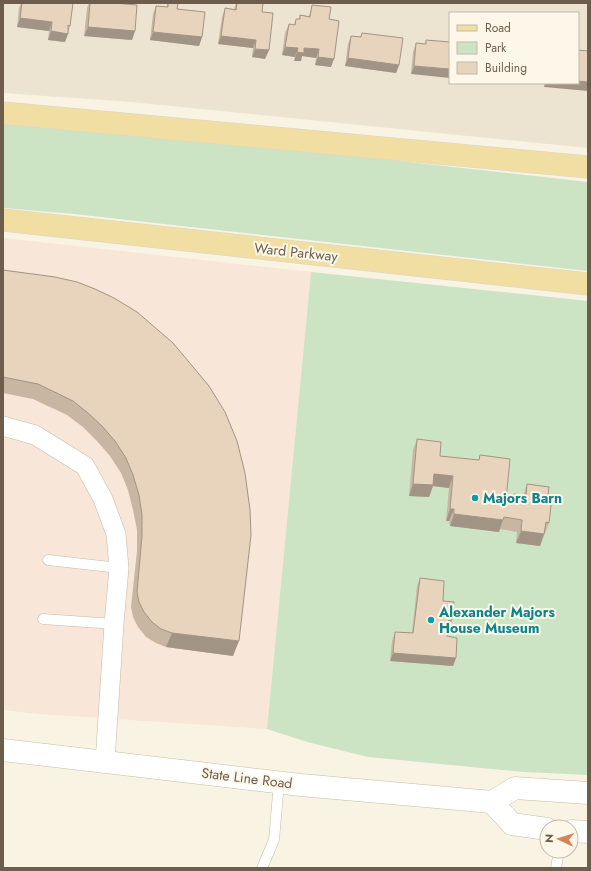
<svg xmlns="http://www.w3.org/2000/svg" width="591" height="871" font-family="Jost,sans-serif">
<rect width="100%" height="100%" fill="#f9f3e3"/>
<!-- residential -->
<path fill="#ece3d1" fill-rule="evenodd" d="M3,3H588V148L132,102L3,93ZM450,13H578V83H450Z"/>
<!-- commercial -->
<path fill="#f8e6d8" d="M3,238L311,272L267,729L38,714L3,710Z"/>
<!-- green -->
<g fill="#cde4c4">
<path d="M3,122L327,153L588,182V271L74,214L3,208Z"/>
<path d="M311,272L588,301V775L524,772L368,757L307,742L267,729Z"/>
</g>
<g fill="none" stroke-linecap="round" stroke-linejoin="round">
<!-- service casing -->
<g stroke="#c6baa9" stroke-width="11">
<g id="service">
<path d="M48,560L119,568"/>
<path d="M43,619L114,624"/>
<path d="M262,868L274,840L279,782"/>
<path d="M556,868L559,851"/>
</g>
</g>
<!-- minor casing -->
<g stroke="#c6baa9" stroke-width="20">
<path id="minor" d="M3,426L35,435L85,466L103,499L116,534L119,568L114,624L105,762"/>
</g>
<!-- secondary casing -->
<g stroke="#c8bba7" stroke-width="23">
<g id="secondary">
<path d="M3,750L301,785L492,802L515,788L588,793"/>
<path d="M492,802L512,824L547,829"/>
<path d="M571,831L588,832"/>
</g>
</g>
<!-- primary casing -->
<g stroke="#d9d5d1" stroke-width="23">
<g id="primary">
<path d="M3,113L588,167"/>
<path d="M3,220L588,284"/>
</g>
</g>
<!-- service -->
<use href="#service" stroke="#fff" stroke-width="10"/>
<!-- minor -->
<use href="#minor" stroke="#fff" stroke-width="19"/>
<!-- secondary -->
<use href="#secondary" stroke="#fff" stroke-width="22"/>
<!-- primary -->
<use href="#primary" stroke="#f0dea3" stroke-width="22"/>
</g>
<!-- wall -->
<g fill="#c8b6a2">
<path d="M21,3H73L70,26L65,42L48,40L49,31L17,27L19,8Z"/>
<path d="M89,3H115L135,31L132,40L84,36L87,8Z"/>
<path d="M168,3H178L177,9L202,37L199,46L150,40L153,14L156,6L166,7Z"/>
<path d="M236,3H263L262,12L269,50L265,59L252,57L253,48L218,44L222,17L225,8L234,9Z"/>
<path d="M312,5L329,19L331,67L315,65L316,58L302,56L301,61H294L295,57L282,55L285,33L289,24L294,25L296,19H299L300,15L309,16Z"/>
<path d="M362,33L399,65L396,73L345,66L348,44L351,36L360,37Z"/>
<path d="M426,40L450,42L411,74L413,52L416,43L425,44Z"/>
<path d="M3,270L55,277L233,656L166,647L156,643L146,637L138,627L133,617L131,607L137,551V530L133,510L128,490L121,473L110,456L97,441L83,427L67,415L33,399L3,393Z"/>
<path d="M417,439L440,456L479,460L480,455L506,500H512L514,494L523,496L527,484L548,496L549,523L540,546L516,543L517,532L500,529L499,532L450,526L449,521H446L449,488L433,486L429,497L409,496L413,450Z"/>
<path d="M420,578L443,601L449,629H447V636L456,658L453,666L390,661L392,641L395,632L412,633L417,586Z"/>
</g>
<!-- shaded-wall -->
<g fill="#a29484">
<path d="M20,18L52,22L49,31L17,27Z"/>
<path d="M88,27L135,31L132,40L84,36Z"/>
<path d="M51,31L68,34L65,42L48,40Z"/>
<path d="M153,32L202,37L199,46L150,40Z"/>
<path d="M221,36L256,40L253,48L218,44Z"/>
<path d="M285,47L298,48L295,57L282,55Z"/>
<path d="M304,48L319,49L316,58L302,56L301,61H294L297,52Z"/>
<path d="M255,49L269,50L265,59L252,57Z"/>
<path d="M318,57L334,59L331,67L315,65Z"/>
<path d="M348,58L399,65L396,73L345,66Z"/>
<path d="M414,66L450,69V78L411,74Z"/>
<path d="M578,81L588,82V91L544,87L545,83H578Z"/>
<path d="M434,474L453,476L449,488L433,486L429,497L409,496L413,484Z"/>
<path d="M450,509H454L449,521H446Z"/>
<path d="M454,514L503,520L499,532L450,526Z"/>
<path d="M521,531L544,534L540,546L516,543Z"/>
<path d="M452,620L449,629H445L448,621Z"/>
<path d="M172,633L239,641L233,656L166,647Z"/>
<path d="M393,653L456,658L453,666L390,661Z"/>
</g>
<!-- building -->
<g fill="#e8d4bc" stroke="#a29484">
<path d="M22,3H73L70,26L68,25V34L51,31L52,22L20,18Z"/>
<path d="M90,3H115L137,5L135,31L88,27Z"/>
<path d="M168,3H178L177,9L205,12L202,37L153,32L156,6L168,7Z"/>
<path d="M237,3H263L262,12L273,13L269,50L255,49L256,40L221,36L225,8L236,10Z"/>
<path d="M312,5L331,7L329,19L339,21L334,59L318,57L319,49L304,48V53L297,52L298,48L285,47L289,24L295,25L296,19H300V15L310,17Z"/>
<path d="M362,33L403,38L399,65L348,58L351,36L361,37Z"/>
<path d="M426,40L450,42V69L414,66L416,43L426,44Z"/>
<path d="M578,50L588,51V82L578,81Z"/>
<path d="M3,270L55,277L77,282L95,289L114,298L137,312L173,343L209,386L225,412L237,441L245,473L250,510L251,535L239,641L172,633L161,629L152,622L144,612L139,602L137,592L142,536V515L139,495L133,475L126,458L115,441L102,426L88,413L73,401L38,384L3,377Z"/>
<path d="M417,439L441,442L440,456L479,460L480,455L510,459L506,500L513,501L514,494L526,496L527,484L549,487L548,496L552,497L549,523L546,522L544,534L521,531L522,520L504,517L503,520L454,514V509H450L453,476L434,474L433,485L413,484Z"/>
<path d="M420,578L444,581L443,601L454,602L452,620L448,621L447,636L457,638L456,658L393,653L395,632L413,633Z"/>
</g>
<!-- markers -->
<g fill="#0f9aa8" stroke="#fcf7e9" stroke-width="1.5">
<circle cx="475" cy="498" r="4"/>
<circle cx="431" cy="620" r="4"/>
</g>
<g text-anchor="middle" stroke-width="4" stroke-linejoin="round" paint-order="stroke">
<!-- street labels -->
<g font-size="14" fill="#6e5d4d" stroke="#fcf7e9">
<text transform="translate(296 252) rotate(6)" y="5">Ward Parkway</text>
<text transform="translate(247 778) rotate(7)" y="5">State Line Road</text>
</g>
<!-- culture labels -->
<g font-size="14" font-weight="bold" fill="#0d838f" stroke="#fcf7e9" text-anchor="start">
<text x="483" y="503">Majors Barn</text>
<text x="439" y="617">Alexander Majors<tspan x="439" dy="16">House Museum</tspan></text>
</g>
</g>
<!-- border -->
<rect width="591" height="871" fill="none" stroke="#6e5d4d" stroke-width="8"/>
<!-- legend -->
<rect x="449" y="12" width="130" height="72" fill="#fcf7e9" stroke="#c3b9ab"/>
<rect x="457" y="25" width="20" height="6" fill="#f0dea3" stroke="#c3b9ab"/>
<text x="485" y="32" font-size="12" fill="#6e5d4d">Road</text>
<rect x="457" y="42" width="20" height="12" fill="#cde4c4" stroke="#c3b9ab"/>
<text x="485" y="52" font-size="12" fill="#6e5d4d">Park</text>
<rect x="457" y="62" width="20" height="12" fill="#e8d4bc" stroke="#c3b9ab"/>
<text x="485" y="72" font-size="12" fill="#6e5d4d">Building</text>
<!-- north arrow -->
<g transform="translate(559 839) rotate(274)"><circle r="19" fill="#fcf7e9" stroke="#c3b9ab"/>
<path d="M0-3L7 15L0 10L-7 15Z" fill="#d48457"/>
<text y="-6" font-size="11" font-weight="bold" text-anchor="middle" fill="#6e5d4d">N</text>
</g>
</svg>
